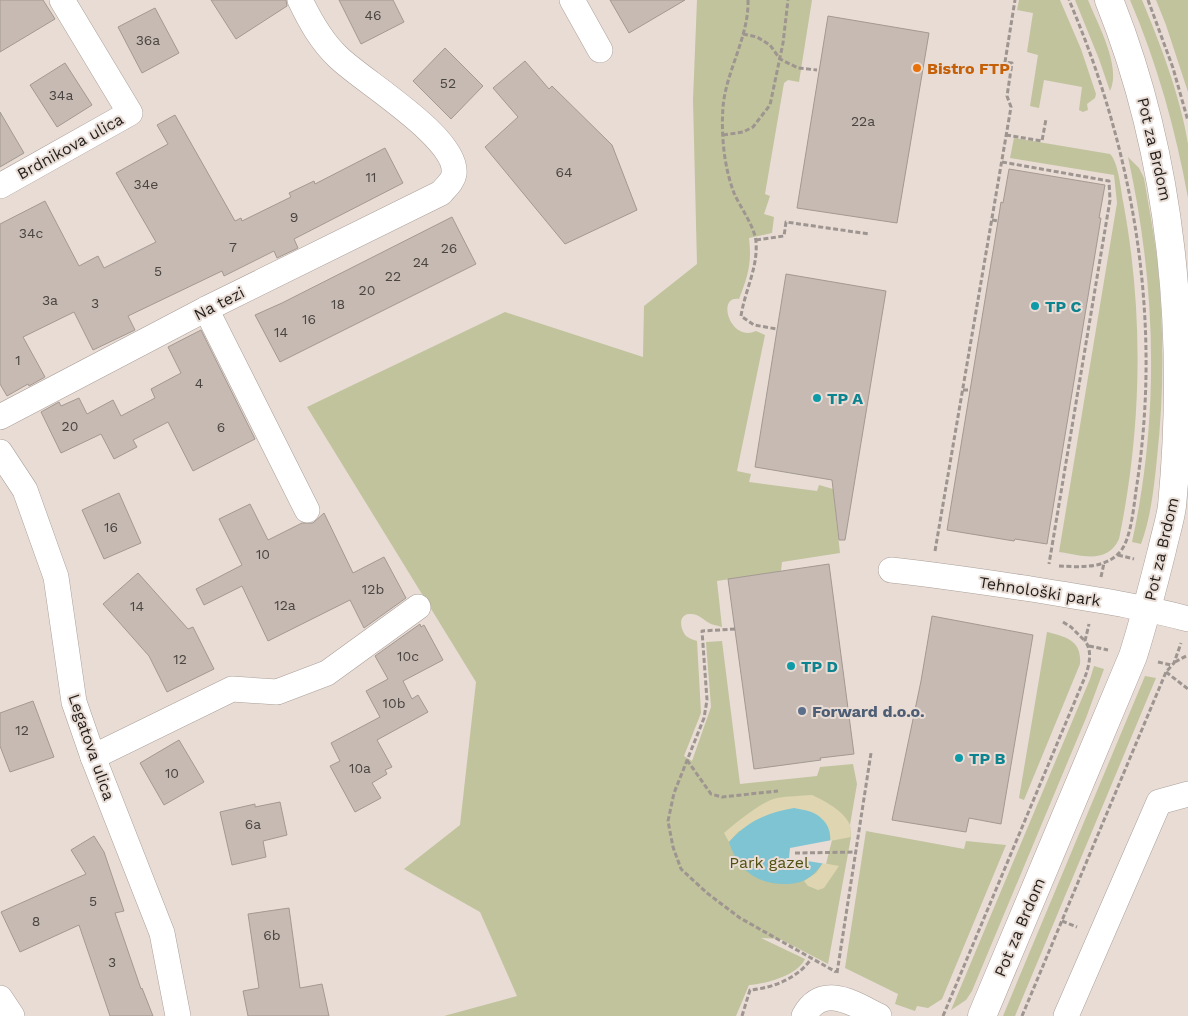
<svg xmlns="http://www.w3.org/2000/svg" width="1188" height="1016" font-family="'Work Sans',sans-serif">
<rect width="100%" height="100%" fill="#e8dcd5"/>
<!-- green -->
<g fill="#c0c39c">
<path d="M697,0H812L799,82L788,80L784,83L765,194L770,196L764,214L774,217L772,233L749,238C752,263 748,276 739,299C716,295 730,343 756,331L765,335L737,471L751,474L749,482L817,491L819,485L833,489L840,553L782,562L781,571L717,581L722,627C719,626 714,625 711,624C703,620 699,613 689,614C678,615 680,629 686,636C689,638 693,640 697,641L701,713L684,756L692,761L711,707L706,642L722,641L740,784L817,776L820,767L853,764L857,784L850,825L851,837L828,964L780,939L761,938L805,959C798,975 766,984 749,985L736,1016H444L517,996L480,912L404,869L460,825L476,682L307,407L505,312L643,357L644,306L697,264L693,100Z"/>
<path d="M1019,0H1060L1081,49L1096,94L1095,98L1087,104L1088,110L1083,112L1079,110L1082,87L1044,80L1039,108L1030,106L1038,55L1027,52L1033,13L1017,10Z"/>
<path d="M1075,0H1088C1097,23 1122,67 1110,91L1099,59Z"/>
<path d="M1130,0H1142C1160,43 1181,98 1188,144C1188,161 1188,181 1188,198C1176,131 1157,63 1130,0Z"/>
<path d="M1156,0H1188V92L1166,25Z"/>
<path d="M1014,138L1110,154C1118,161 1121,190 1123,201C1144,313 1142,428 1119,539C1107,565 1081,555 1059,552L1117,203L1114,175L1010,158Z"/>
<path d="M1128,157L1139,168L1144,178C1149,208 1155,238 1158,268C1164,331 1164,395 1157,458C1154,487 1151,517 1141,544L1132,542C1160,415 1156,284 1128,157Z"/>
<path d="M1047,632C1066,637 1082,640 1080,664L1024,800L1019,798Z"/>
<path d="M1094,666L1104,669L1086,718L972,991L966,1000L951,1010L1090,679Z"/>
<path d="M1145,676L1156,678L1015,1016H1003Z"/>
<path d="M866,831L964,849L966,841L1006,845L942,999L928,1008L917,1006L915,1011L895,1004L898,994L845,968Z"/>
</g>
<!-- sand -->
<g fill="#dfd6b1">
<path d="M812,795C825,801 844,811 850,825C851,828 850,834 851,837L830,841L829,830L739,831L729,842L724,833C736,823 762,801 777,798C788,796 801,796 812,795Z"/>
<path d="M823,863L839,866L824,888L818,890L808,886L804,881L816,873Z"/>
</g>
<!-- water -->
<path fill="#7fc4d2" d="M794,808C804,810 815,811 822,819C841,836 824,871 805,880C799,883 791,884 786,884C757,885 737,869 729,842C748,821 766,813 794,808Z"/>
<!-- pier -->
<path fill="#e8dcd5" d="M832,840L826,864L789,858L790,848Z"/>
<!-- building -->
<g fill="#c6bab3" stroke="#a49992">
<path d="M0,0H43L55,19L0,52Z"/>
<path d="M211,0H286L287,6L236,39Z"/>
<path d="M339,0H393L404,22L361,44Z"/>
<path d="M610,0H685L629,33Z"/>
<path d="M155,8L179,53L142,73L118,27Z"/>
<path d="M828,16L929,33L897,223L797,208Z"/>
<path d="M445,48L483,86L451,119L413,81Z"/>
<path d="M525,61L549,89L552,86L612,145L637,210L565,244L485,147L518,117L493,88Z"/>
<path d="M65,63L92,105L57,127L30,85Z"/>
<path d="M0,112L24,153L0,167Z"/>
<path d="M175,115L235,221L241,218L242,221L291,197L289,193L314,181L315,184L385,148L403,183L294,239L298,248L277,258L274,251L224,276L222,271L128,316L135,330L93,350L74,312L23,337L45,377L29,386L28,384L7,396L0,384V224L45,201L79,266L98,256L104,268L156,242L116,173L168,144L157,125Z"/>
<path d="M1009,169L1105,185L1099,218H1101L1047,544L1015,539L1014,541L947,530L998,221L1001,202L1003,203Z"/>
<path d="M452,217L476,264L280,362L255,315L282,303Z"/>
<path d="M786,274L886,291L845,540H839L832,480L755,467Z"/>
<path d="M201,330L255,439L193,471L168,422L133,440L137,447L114,459L101,434L61,453L41,412L59,402L61,406L79,398L87,414L113,400L121,416L155,398L151,389L181,373L168,347Z"/>
<path d="M119,493L141,543L104,559L82,510Z"/>
<path d="M250,504L268,540L302,523H313L324,513L353,573L384,557L406,598L364,628L350,600L268,641L242,586L204,605L196,589L242,565L219,519Z"/>
<path d="M829,564L854,754L820,758L821,760L754,769L728,579Z"/>
<path d="M138,573L188,629L193,627L214,669L167,692L149,656L103,604Z"/>
<path d="M932,616L1033,635L1001,824L969,818L966,832L892,820L921,681Z"/>
<path d="M420,624L421,627L424,625L443,660L403,681L412,699L418,695L428,712L377,740L392,767L385,770L387,774L372,783L381,798L355,812L330,766L340,761L331,743L380,717L366,691L388,679L375,656Z"/>
<path d="M33,701L54,757L10,772L0,746V713Z"/>
<path d="M179,740L204,782L164,805L140,763Z"/>
<path d="M280,802L287,835L263,841L266,857L232,865L220,812L255,804V807Z"/>
<path d="M94,836L104,852L124,911L115,913L141,989L142,988L153,1016H110L79,925L20,952L1,912L86,874L71,850Z"/>
<path d="M289,908L300,988L322,984L329,1016H248L243,991L259,988L248,914Z"/>
</g>
<g fill="none" stroke-linecap="round" stroke-linejoin="round">
<!-- minor casing -->
<g stroke="#aba099" stroke-width="26">
<g id="minor">
<path d="M572,0L600,50"/>
<path d="M0,186L130,113L62,0"/>
<path d="M206,309L307,510"/>
<path d="M0,417L206,309L441,193C446,187 453,181 454,174C459,138 362,81 338,57C321,41 310,21 300,0"/>
<path d="M0,452L25,490L56,577L74,702L93,757L162,933L178,1016"/>
<path d="M891,570C938,575 984,582 1031,589C1084,598 1136,605 1188,619"/>
<path d="M93,757L232,689L277,692L327,673L418,607"/>
<path d="M0,998L12,1016"/>
<path d="M804,1016C823,982 854,1004 879,1016"/>
<path d="M1066,1016L1159,802L1188,794"/>
</g>
</g>
<!-- major casing -->
<g stroke="#aba099" stroke-width="29">
<path id="major" d="M982,1016L1133,656C1144,621 1153,586 1162,550C1165,536 1170,521 1172,506C1188,337 1173,159 1109,0"/>
</g>
<!-- path -->
<g stroke="#9e9590" stroke-width="3" stroke-dasharray="5 2.5" stroke-linecap="butt">
<path d="M748,0C749,37 726,71 723,107C721,135 724,167 734,193C740,207 755,227 756,242C758,268 745,290 741,316L754,325L777,329"/>
<path d="M1148,0L1173,68L1188,121"/>
<path d="M743,34L757,37L770,45L780,59L798,68L817,70"/>
<path d="M723,135L743,132L753,127L770,105L783,43L788,0"/>
<path d="M1006,135L1042,141L1046,119"/>
<path d="M1002,162L1109,181L1110,200L1049,564"/>
<path d="M992,220L998,221"/>
<path d="M756,240L784,236L786,222L869,234"/>
<path d="M963,390H970"/>
<path d="M935,551L1011,107L1007,96L1012,63L1005,62L1015,0"/>
<path d="M1118,555L1134,559"/>
<path d="M1059,566C1079,567 1104,569 1119,553C1132,540 1134,501 1137,484C1162,319 1134,152 1069,0"/>
<path d="M1101,577L1104,563"/>
<path d="M1063,622L1071,627L1085,641"/>
<path d="M735,629L702,631L707,700L704,718L674,793L668,821L673,847L681,869L707,893L740,918L836,972"/>
<path d="M1089,646L1108,650"/>
<path d="M1158,662L1171,665"/>
<path d="M1175,662L1188,655"/>
<path d="M1166,672L1188,689"/>
<path d="M687,760L711,794L722,797L778,791"/>
<path d="M795,853L856,852"/>
<path d="M1062,921L1077,927"/>
<path d="M837,973L871,753"/>
<path d="M742,1016L750,990C773,988 798,978 811,959"/>
<path d="M943,1016L1085,677C1089,666 1093,651 1085,641L1089,624"/>
<path d="M1022,1016L1166,672L1174,663L1181,643"/>
</g>
<!-- minor -->
<use href="#minor" stroke="#fff" stroke-width="25"/>
<!-- major -->
<use href="#major" stroke="#fff" stroke-width="28"/>
</g>
<!-- markers -->
<circle fill="#e8710a" stroke="#e8dcd5" stroke-width="2" cx="917" cy="68" r="5"/>
<g fill="#0f9aa8" stroke="#e8dcd5" stroke-width="2">
<circle cx="1035" cy="306" r="5"/>
<circle cx="817" cy="398" r="5"/>
<circle cx="791" cy="666" r="5"/>
<circle cx="959" cy="758" r="5"/>
</g>
<circle fill="#5c6f8a" stroke="#e8dcd5" stroke-width="2" cx="802" cy="711" r="5"/>
<g text-anchor="middle" stroke-width="4" stroke-linejoin="round" paint-order="stroke">
<!-- number labels -->
<g font-size="14" fill="#4b4541">
<text x="373" y="20">46</text>
<text x="148" y="45">36a</text>
<text x="448" y="88">52</text>
<text x="61" y="100">34a</text>
<text x="863" y="126">22a</text>
<text x="564" y="177">64</text>
<text x="371" y="182">11</text>
<text x="146" y="189">34e</text>
<text x="294" y="222">9</text>
<text x="31" y="238">34c</text>
<text x="233" y="252">7</text>
<text x="449" y="253">26</text>
<text x="421" y="267">24</text>
<text x="158" y="276">5</text>
<text x="393" y="281">22</text>
<text x="367" y="295">20</text>
<text x="50" y="305">3a</text>
<text x="95" y="308">3</text>
<text x="338" y="309">18</text>
<text x="309" y="324">16</text>
<text x="281" y="337">14</text>
<text x="18" y="365">1</text>
<text x="199" y="388">4</text>
<text x="70" y="431">20</text>
<text x="221" y="432">6</text>
<text x="111" y="532">16</text>
<text x="263" y="559">10</text>
<text x="373" y="594">12b</text>
<text x="285" y="610">12a</text>
<text x="137" y="611">14</text>
<text x="408" y="661">10c</text>
<text x="180" y="664">12</text>
<text x="394" y="708">10b</text>
<text x="22" y="735">12</text>
<text x="360" y="773">10a</text>
<text x="172" y="778">10</text>
<text x="253" y="829">6a</text>
<text x="93" y="906">5</text>
<text x="36" y="926">8</text>
<text x="272" y="940">6b</text>
<text x="112" y="967">3</text>
</g>
<!-- food labels -->
<g font-size="16" font-weight="bold" fill="#c56008" stroke="#e8dcd5" text-anchor="start">
<text x="927" y="74">Bistro FTP</text>
</g>
<!-- street labels -->
<g font-size="16" fill="#221e1b" stroke="#e8dcd5">
<text transform="translate(70 146) rotate(-29)" y="6">Brdnikova ulica</text>
<text transform="translate(1155 149) rotate(77)" y="6">Pot za Brdom</text>
<text transform="translate(219 303) rotate(-27)" y="6">Na tezi</text>
<text transform="translate(1161 549) rotate(-77)" y="6">Pot za Brdom</text>
<text transform="translate(1040 591) rotate(9)" y="6">Tehnološki park</text>
<text transform="translate(92 747) rotate(71)" y="6">Legatova ulica</text>
<text transform="translate(1019 927) rotate(-67)" y="6">Pot za Brdom</text>
</g>
<!-- culture labels -->
<g font-size="16" font-weight="bold" fill="#0d838f" stroke="#e8dcd5" text-anchor="start">
<text x="1045" y="312">TP C</text>
<text x="827" y="404">TP A</text>
<text x="801" y="672">TP D</text>
<text x="969" y="764">TP B</text>
</g>
<!-- service labels -->
<g font-size="16" font-weight="bold" fill="#4e5e75" stroke="#e8dcd5" text-anchor="start">
<text x="812" y="717">Forward d.o.o.</text>
</g>
<!-- park labels -->
<g font-size="16" fill="#505112" stroke="#e8dcd5">
<text x="769" y="868">Park gazel</text>
</g>
</g>
</svg>
